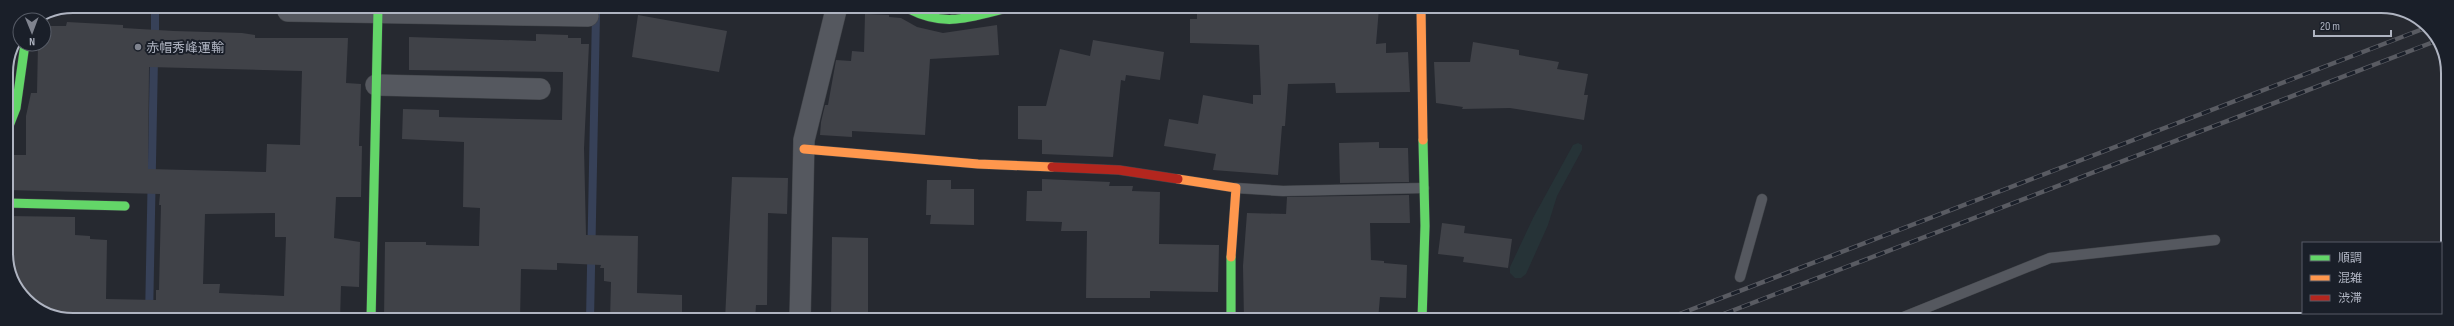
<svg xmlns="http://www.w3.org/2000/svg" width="2454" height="326" font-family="'Sofia Sans Condensed','Noto Sans JP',sans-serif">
<rect width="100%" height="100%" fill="#262930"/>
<!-- green -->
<path fill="#263337" d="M1578,143L1582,145V150L1557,196L1548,225L1526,274L1521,278H1515L1510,273V267L1533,218L1573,145Z"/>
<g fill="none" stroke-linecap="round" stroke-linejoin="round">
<!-- stream -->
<g stroke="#374158" stroke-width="8">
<path d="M155,40V11"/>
<path d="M149,319L154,58"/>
<path d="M590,320L596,13"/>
</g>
</g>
<!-- building -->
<g fill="#404248" fill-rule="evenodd">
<path d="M1379,8L1376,44L1386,43V53L1408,52L1410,92L1336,93L1335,83L1288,84L1285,126H1282L1278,175L1213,170L1216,154L1164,146L1169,119L1198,124L1203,95L1253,104V95H1261L1259,45L1190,43V19H1197V9Z"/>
<path d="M865,14L889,15V17L901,18L917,27L943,33L997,25L999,55L930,59L925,135L852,131V137L820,135L821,122L825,105H828L836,60L851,61L852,51L864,52Z"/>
<path d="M638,15L727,31L719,72L632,57Z"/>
<path d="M67,22L123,25V28L174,31L242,33L255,35V38H348L346,83L361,84L359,146H362L361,197H336L334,238L360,242L359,287L341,286L340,320L64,319L29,304L8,270V216L75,217V235L90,236V239L107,240L106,299L156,300V290H159L161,205H159L160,194L7,190V155H26V116L31,93H37L38,44H44V26H66ZM149,67L302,71L300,145L267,144L266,172L148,169ZM275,213V237H286L284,296L219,293L220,284H203L205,214Z"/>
<path d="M536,34L568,35V38H581V44H589L584,148L586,235L638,236L637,293L682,295V320H610L611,282L604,281V268H600L601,265L557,263V270L521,269L520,320H384L385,242H426V245L479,246L480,208L463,207L464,142L402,139L403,109L439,110V117L562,120L563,72L409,70V37L536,41Z"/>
<path d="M1093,40L1164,52L1160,80L1126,75L1125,81L1121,80L1113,157L1042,154V140L1018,139V106H1046L1060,49L1090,56Z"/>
<path d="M1473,42L1519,50V55L1559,62L1557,69L1588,74L1584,95H1588L1584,120L1510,108L1462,109L1463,107L1436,103L1434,62H1470Z"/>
<path d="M1379,142V148H1408L1409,182L1340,183L1339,143Z"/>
<path d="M732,177L788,178L787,214L768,213L767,305H756L755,320H725Z"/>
<path d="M1042,179L1110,182L1109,186H1133L1132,191L1160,192L1159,244L1219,245L1218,292L1150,291V298H1086L1087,231H1061L1062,222L1026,221L1027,191H1042Z"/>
<path d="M927,180H951V189H974V225L930,224L931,215H926Z"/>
<path d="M1409,195L1410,223H1370L1371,260L1384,261V263L1407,265L1406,298L1380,297L1378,320H1244L1243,266L1247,213L1286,214L1287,197Z"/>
<path d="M1442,223L1465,226L1464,233L1512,239L1508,268L1463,262L1464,257L1438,254Z"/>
<path d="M832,237L868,238V320H831Z"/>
</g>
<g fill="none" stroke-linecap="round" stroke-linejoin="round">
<!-- lane casing -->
<g stroke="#414449" stroke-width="11">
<g id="lane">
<path d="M1236,188L1283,191L1424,188"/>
<path d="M1740,277L1762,199"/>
<path d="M1896,320L2050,258L2215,240"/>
</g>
</g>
<!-- street casing -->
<g stroke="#414449" stroke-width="22">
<g id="street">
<path d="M288,11L588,16"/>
<path d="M376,85L540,89"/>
<path d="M800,320L804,140L836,10"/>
</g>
</g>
<!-- fast casing -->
<g stroke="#414449" stroke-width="10">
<g id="fast">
<path d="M909,9C944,27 968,18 1004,9"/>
<path d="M7,131L16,108L25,44"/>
<path d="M7,203L125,206"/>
<path d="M1231,257V320"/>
<path d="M371,320L378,10"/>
<path d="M1422,320L1425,226L1423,140"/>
</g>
</g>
<!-- slow casing -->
<g stroke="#414449" stroke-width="10">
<g id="slow">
<path d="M1421,8L1423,140"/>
<path d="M804,149L978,164L1052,167"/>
<path d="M1178,179L1236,188L1231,257"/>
</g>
</g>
<!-- jam casing -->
<g stroke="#414449" stroke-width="10">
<path id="jam" d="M1052,167L1119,170L1178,179"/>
</g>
<!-- lane -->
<use href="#lane" stroke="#55585f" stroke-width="10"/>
<!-- street -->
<use href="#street" stroke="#55585f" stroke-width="21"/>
<!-- fast -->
<use href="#fast" stroke="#63d668" stroke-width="9"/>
<!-- slow -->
<use href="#slow" stroke="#ff974d" stroke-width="9"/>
<!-- jam -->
<use href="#jam" stroke="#b3261e" stroke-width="9"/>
<!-- rail casing -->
<g stroke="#595b62" stroke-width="4.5">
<g id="rail">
<path d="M1664,320L2428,27"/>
<path d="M1708,320L2436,41"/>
</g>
</g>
<!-- rail -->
<use href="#rail" stroke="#1a1f29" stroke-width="3" stroke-dasharray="9" stroke-linecap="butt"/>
</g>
<!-- markers -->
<circle fill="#7f838e" stroke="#1a1f29" stroke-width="1.5" cx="138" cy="47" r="4"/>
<g text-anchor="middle" stroke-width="4" stroke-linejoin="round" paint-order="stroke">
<!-- poi labels -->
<g font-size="13" fill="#afb4c1" stroke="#1a1f29" text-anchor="start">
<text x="146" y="52">赤帽秀峰運輸</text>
</g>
</g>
<!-- crop -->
<path d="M0 0H2454V326H0ZM73 13H2381A60 60 0 0 1 2441 73V253A60 60 0 0 1 2381 313H73A60 60 0 0 1 13 253V73A60 60 0 0 1 73 13Z" fill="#1a1f29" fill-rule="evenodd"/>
<path fill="none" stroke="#afb4c1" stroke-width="2" d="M73 13H2381A60 60 0 0 1 2441 73V253A60 60 0 0 1 2381 313H73A60 60 0 0 1 13 253V73A60 60 0 0 1 73 13Z"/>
<!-- legend -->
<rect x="2302" y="242" width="140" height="72" fill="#1a1f29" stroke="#565b66"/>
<rect x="2310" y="255" width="20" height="6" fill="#63d668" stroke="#565b66"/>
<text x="2338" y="262" font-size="12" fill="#afb4c1">順調</text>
<rect x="2310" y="275" width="20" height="6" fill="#ff974d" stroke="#565b66"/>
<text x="2338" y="282" font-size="12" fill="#afb4c1">混雑</text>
<rect x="2310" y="295" width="20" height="6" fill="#b3261e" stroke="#565b66"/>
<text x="2338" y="302" font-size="12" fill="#afb4c1">渋滞</text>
<!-- north arrow -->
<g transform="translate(32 32) rotate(179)"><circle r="19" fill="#1a1f29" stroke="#565b66"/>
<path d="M0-3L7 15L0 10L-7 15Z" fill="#7f838e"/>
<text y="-6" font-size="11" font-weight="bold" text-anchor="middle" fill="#afb4c1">N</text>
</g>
<!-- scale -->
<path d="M2314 30v6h77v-6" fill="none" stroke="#afb4c1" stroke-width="2"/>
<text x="2320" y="30" font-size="12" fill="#afb4c1" stroke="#1a1f29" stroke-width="3" paint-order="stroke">20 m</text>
</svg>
